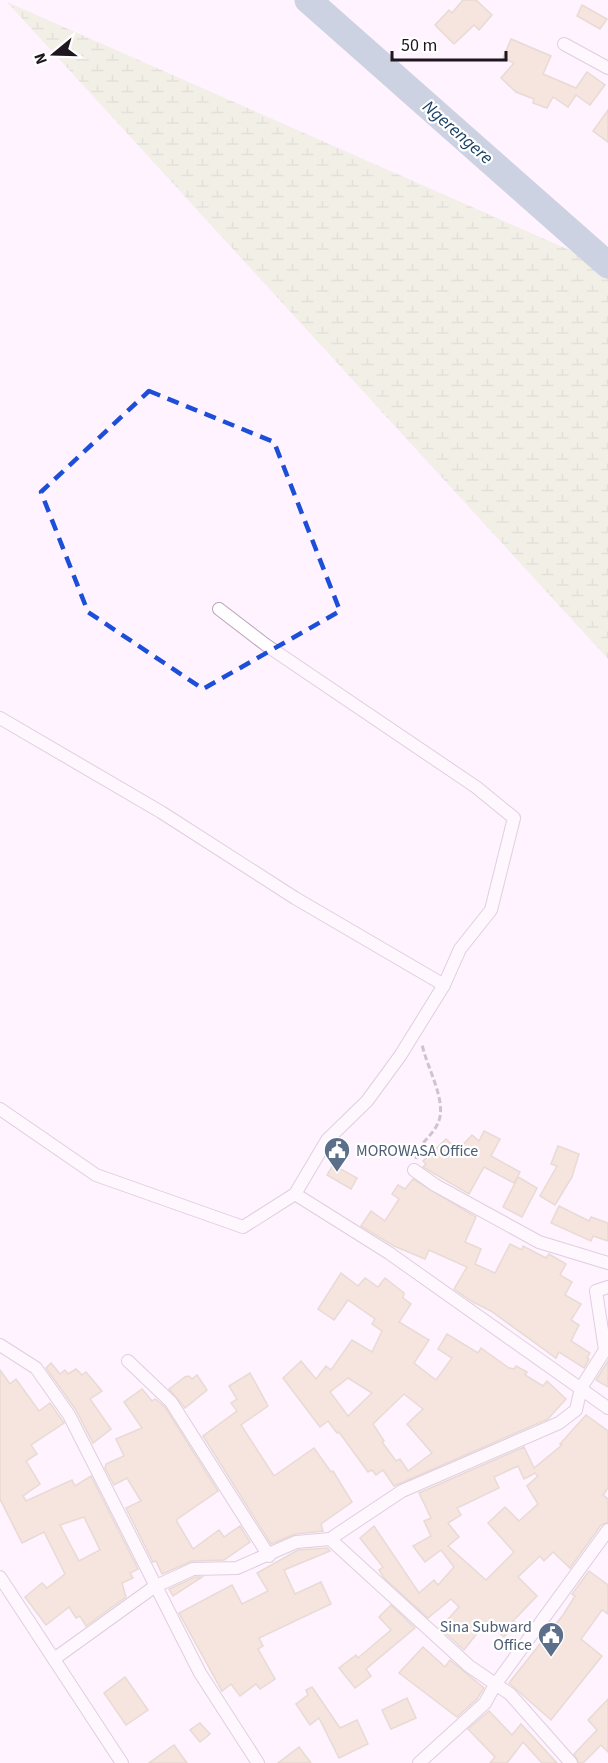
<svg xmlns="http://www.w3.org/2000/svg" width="608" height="1763" font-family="'Source Sans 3',sans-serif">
<defs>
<pattern id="wetland-marsh" width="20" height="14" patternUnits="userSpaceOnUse" patternTransform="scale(1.5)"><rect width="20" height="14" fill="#e5eacd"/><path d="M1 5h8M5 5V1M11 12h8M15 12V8" fill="none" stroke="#c4c8b0"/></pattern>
</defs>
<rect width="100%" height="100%" fill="#fef3fe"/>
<!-- wetland -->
<path fill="url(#wetland-marsh)" d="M7,2L608,267V659Z"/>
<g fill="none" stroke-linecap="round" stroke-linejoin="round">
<!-- river -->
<path stroke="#92aac2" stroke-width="27" d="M308,0L608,265"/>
</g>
<!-- building -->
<g fill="#ead5b9" stroke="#d1bca1" stroke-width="1.5" fill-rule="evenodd">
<path d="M463,0H476L492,15L479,30L474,25L454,44L435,25L449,10L452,13Z"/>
<path d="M582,5L607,19L600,29L577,16Z"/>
<path d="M511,39L551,56L543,74L576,88L587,72L605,85L590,105L576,95L568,107L553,97L547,108L533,103L534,99L516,92L501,78L514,63L503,58Z"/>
<path d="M608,110V142L593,131Z"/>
<path d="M484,1131L500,1139L491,1156L520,1172L514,1183L484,1167L469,1194L423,1167L426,1164L423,1161L446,1139L458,1150L472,1135L479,1141Z"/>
<path d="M558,1146L579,1154L572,1177L555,1205L540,1196L557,1166L551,1164Z"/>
<path d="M333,1165L357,1178L351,1189L327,1175Z"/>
<path d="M518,1177L537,1188L522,1217L503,1207Z"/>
<path d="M413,1179L476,1217L465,1242L481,1249L475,1264L495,1273L510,1244L522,1250L523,1246L546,1258L549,1254L566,1264L560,1275L572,1282L565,1295L581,1304L571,1320L579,1325L571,1341L590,1353L587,1358L589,1359L584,1368L559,1352L556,1358L491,1311L473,1302L454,1289L467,1267L429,1250L425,1259L394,1246L361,1226L371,1211L385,1221L399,1199L392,1194L398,1185L405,1189Z"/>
<path d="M559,1206L589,1221L591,1217L608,1223V1241L593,1236L591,1241L551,1223Z"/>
<path d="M341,1273L358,1286L365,1278L378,1287L385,1278L404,1293L403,1298L411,1304L399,1322L429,1340L414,1363L436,1380L452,1358L438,1349L447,1334L478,1353L481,1348L509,1368L514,1369L516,1366L527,1372L525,1375L543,1386L547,1381L566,1399L548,1419L394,1486L383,1470L376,1475L372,1470L368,1472L339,1432L337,1433L328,1421L320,1427L283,1378L301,1361L316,1379L326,1366L331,1370L352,1340L372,1352L382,1331L372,1324L375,1319L348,1300L334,1320L318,1309ZM348,1378L372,1393L348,1416L330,1392ZM404,1394L423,1409L407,1424L432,1453L408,1471L400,1459L396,1461L382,1442L384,1441L373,1424Z"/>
<path d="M608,1361V1387L596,1380Z"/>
<path d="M51,1363L60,1374L65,1370L68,1374L76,1369L82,1375L86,1372L102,1391L90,1399L111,1429L93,1443L76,1410L46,1368Z"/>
<path d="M0,1370L10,1384L16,1379L39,1411L50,1403L64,1423L31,1445L37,1454L26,1461L40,1484L23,1496L26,1501L72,1480L75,1486L91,1476L138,1569L130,1573L133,1578L122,1583L126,1597L86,1626L80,1616L76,1618L69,1607L46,1625L25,1597L42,1583L47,1588L65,1574L44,1532L22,1543L0,1499ZM84,1517L100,1550L79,1561L60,1525Z"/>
<path d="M250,1373L268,1406L241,1425L274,1476L314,1448L331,1472L333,1471L352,1502L321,1524L323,1531L295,1534L271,1544L203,1436L237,1411L231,1403L237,1399L229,1386Z"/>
<path d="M197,1375L207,1390L185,1408L169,1389L185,1377L189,1376L192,1379Z"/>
<path d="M142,1389L152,1401L155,1399L165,1407L218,1491L176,1520L193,1549L219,1530L224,1537L240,1526L250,1542L224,1560L192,1561L162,1574L156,1561L153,1562L126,1508L141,1501L127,1478L114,1485L105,1468L106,1464L124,1456L116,1439L142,1428L124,1402Z"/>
<path d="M586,1415L608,1431V1488L603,1495L608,1499V1522L601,1525L570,1568L553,1552L544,1561L540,1556L518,1577L537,1596L513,1621L516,1623L504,1637L486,1622L464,1650L440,1628L459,1607L451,1599L428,1618L384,1578L379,1570L383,1567L360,1538L374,1526L419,1593L434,1580L438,1585L454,1567L441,1550L425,1562L413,1546L431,1536L424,1521L431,1518L419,1493L524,1447L534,1468L562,1445L560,1444ZM518,1466L524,1479L535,1473L538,1476L527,1486L538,1504L519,1521L505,1507L488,1523L514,1552L486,1580L448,1546L459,1537L448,1523L461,1515L457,1508L499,1488L494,1477Z"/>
<path d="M327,1548L330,1551L284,1570L295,1594L321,1582L331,1604L259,1638L263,1646L258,1649L275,1679L260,1689L256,1684L240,1696L231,1684L222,1691L179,1613L232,1585L242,1604L268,1591L257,1573L298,1550Z"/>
<path d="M589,1571L608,1585V1614L602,1610L581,1639L602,1656L551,1720L509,1683L563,1615L575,1596L572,1594Z"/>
<path d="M195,1577H202L173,1596L169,1589Z"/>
<path d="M391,1605L415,1628L366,1669L371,1676L355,1688L339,1668L356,1655L358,1658L391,1630L379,1617Z"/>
<path d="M423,1647L445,1667L450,1660L484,1688L477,1699L457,1717L399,1673Z"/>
<path d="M125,1677L148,1710L126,1725L104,1693Z"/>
<path d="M312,1687L340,1728L357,1720L368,1744L339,1758L319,1718L310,1725L296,1704L308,1695L306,1690Z"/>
<path d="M407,1698L416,1718L391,1729L382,1710Z"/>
<path d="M608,1699V1752L601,1745L583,1763H579L574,1754L597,1730L588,1720Z"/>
<path d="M489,1711L512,1735L521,1724L557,1763H542L523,1742L507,1763H490L495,1757L468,1729Z"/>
<path d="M200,1723L210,1734L200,1742L190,1730Z"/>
<path d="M174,1745L187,1763H149Z"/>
<path d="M299,1747L311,1763H278Z"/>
</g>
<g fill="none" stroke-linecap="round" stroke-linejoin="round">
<!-- minor casing -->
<g stroke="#bba3bb" stroke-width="14">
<g id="minor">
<path d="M564,44L608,68"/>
<path d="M219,609L266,645L476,787L514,818L491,910L460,949L444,985L400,1056L367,1101L327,1140L295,1194L389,1253L608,1408"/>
<path d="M0,718L161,812L295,898L444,985"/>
<path d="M0,1109L96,1175L243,1227L295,1194"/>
<path d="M414,1170L435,1185L539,1242L608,1263"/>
<path d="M0,1345L36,1368L69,1415L200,1673L258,1763"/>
<path d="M128,1361L171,1402L269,1556"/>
<path d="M330,1539L469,1666L510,1694L571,1763"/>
<path d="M0,1577L122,1763"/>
<path d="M54,1659L154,1587L193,1569L237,1568L296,1542L330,1539L402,1491L559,1423L576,1410L581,1388L605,1350L596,1291L608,1287"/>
<path d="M419,1763L485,1703L495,1685L608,1530"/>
</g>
</g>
<!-- path -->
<path stroke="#968b96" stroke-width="3" stroke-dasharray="6 3" stroke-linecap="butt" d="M416,1159C418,1143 432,1137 438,1123C448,1102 426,1066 422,1044"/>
<!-- minor -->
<use href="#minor" stroke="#fff" stroke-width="12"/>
</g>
<!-- marked area -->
<path d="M0 0H608V1763H0ZM149,391L274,442L340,611L203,689L88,612L41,492Z" fill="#fef3fe" fill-opacity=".55" fill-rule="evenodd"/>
<path fill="none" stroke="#1d4ed8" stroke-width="4.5" stroke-dasharray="12 8" stroke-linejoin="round" d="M149,391L274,442L340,611L203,689L88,612L41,492Z"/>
<!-- icons -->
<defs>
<g id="civic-pin" transform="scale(1.35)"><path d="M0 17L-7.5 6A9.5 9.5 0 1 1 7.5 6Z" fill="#5c6f8a" stroke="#fff"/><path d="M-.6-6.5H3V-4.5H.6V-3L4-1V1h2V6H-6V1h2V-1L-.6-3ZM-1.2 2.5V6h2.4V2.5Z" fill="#fff"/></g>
</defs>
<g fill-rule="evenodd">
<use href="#civic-pin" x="337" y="1150"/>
<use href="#civic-pin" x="551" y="1635"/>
</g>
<g text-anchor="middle" stroke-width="4.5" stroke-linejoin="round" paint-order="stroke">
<!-- service labels -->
<g font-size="16" fill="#4e5e75" stroke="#fff" text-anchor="start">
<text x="356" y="1156">MOROWASA Office</text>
<text x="532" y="1632" text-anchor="end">Sina Subward<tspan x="532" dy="18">Office</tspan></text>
</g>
<!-- water labels -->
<g font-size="18" font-style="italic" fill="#1a4164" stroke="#fff">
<text transform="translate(458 132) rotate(41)" y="6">Ngerengere</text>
</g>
</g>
<!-- north arrow -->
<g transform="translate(54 54) rotate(251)" stroke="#ffffff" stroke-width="4.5" paint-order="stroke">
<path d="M0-4.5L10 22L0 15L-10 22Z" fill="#1f161f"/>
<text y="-9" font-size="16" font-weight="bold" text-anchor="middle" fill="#1f161f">N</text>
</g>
<!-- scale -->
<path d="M392 51v9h114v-9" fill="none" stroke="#1f161f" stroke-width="3"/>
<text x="401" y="51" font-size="18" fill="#1f161f" stroke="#ffffff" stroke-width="4.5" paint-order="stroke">50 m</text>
</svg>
